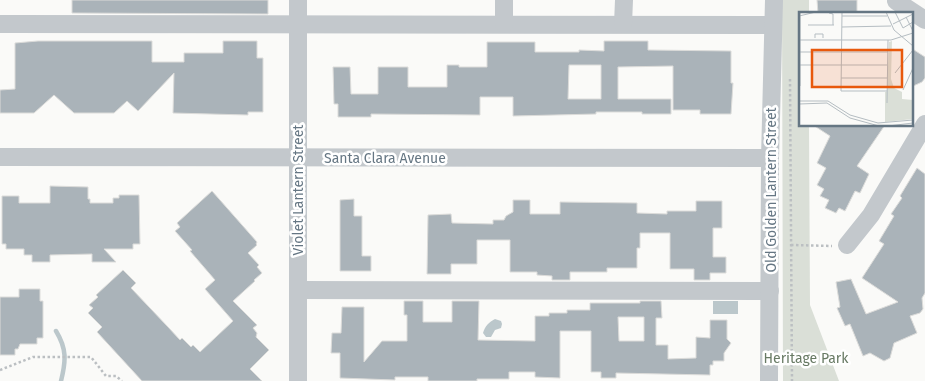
<svg xmlns="http://www.w3.org/2000/svg" width="925" height="381" font-family="'Fira Sans',sans-serif">
<rect width="100%" height="100%" fill="#fafaf8"/>
<!-- green -->
<path fill="#dadfd7" d="M782,0H809V14H800V125H809L810,305L839,381H783Z"/>
<!-- water -->
<g fill="#bbc7cb">
<rect x="713" y="301" width="25" height="13"/>
<path d="M495,319L501,321L502,324L501,328L495,330L491,337H486L483,333C485,326 489,322 495,319Z"/>
</g>
<g fill="none" stroke-linecap="round" stroke-linejoin="round">
<!-- stream -->
<path stroke="#bbc7cb" stroke-width="4.5" d="M56,331C67,349 66,361 61,381"/>
</g>
<!-- building -->
<g fill="#aab3b9" stroke="#dcdcda" fill-rule="evenodd">
<path d="M72,0H268V14L72,13Z"/>
<path d="M817,0H857V14H818Z"/>
<path d="M38,41H152V62H184V53H223V41H257V58H263V112H248V115L173,113L174,73L138,111L127,101L114,113H74L54,95L34,113H0V90L15,89V43Z"/>
<path d="M604,41H648V50L731,51V83H733L731,114H700V110H673V66L618,67V99H671V114H642V112H596V114L513,116V97H480V115L371,114V117H338V104H334L333,67H350L351,94H378V67H408V87H447V65H459V67H487V42H535V52H579V50L604,51ZM569,65H601V99H568Z"/>
<path d="M911,48L925,57V78L922,82L911,87Z"/>
<path d="M813,125H885L857,166L869,174L860,193L855,191L845,211L839,208L836,213L825,208L829,200L820,196L824,189L817,185L826,168L817,163L830,136Z"/>
<path d="M917,168L925,174V293L922,298L923,309L920,313L910,316L917,333L894,343L890,358L884,361L870,353L863,356L850,324L845,326L837,308L840,307L836,282L851,279L866,314L898,302L862,278L884,244L879,241L894,216L891,214L902,198L900,196Z"/>
<path d="M50,186L88,187V199H90V203H113V198H119V195H139L140,244H133V249H104L116,262H92V254L50,255V262H32V255H24V249H6V244H2V196H19V203H50Z"/>
<path d="M212,191L257,242L256,244L257,245L248,253L259,265L257,267L262,273L254,280L255,281L233,301L257,325L253,328L257,333L256,337L269,350L250,369L262,381H142L97,332L102,327L88,313L93,308L89,305L98,297L96,295L123,270L136,283L131,288L168,327L180,340L182,338L191,347L193,345L200,352L233,321L205,289L215,280L190,251L192,250L175,231L180,227L177,223Z"/>
<path d="M354,199V216H362V256H371V271H340V200Z"/>
<path d="M513,200H530V214H560V202L637,203V213L667,214V211H696V201H722V228H713V257H726V273H710V280H694V269H670V233H640V248H637V268H607V272H570V280H552V276L537,275V272H510V240H477V264H451V274H427L428,215L451,214L452,223L493,224V220H504L506,216L513,212Z"/>
<path d="M19,289H40V301H43V338H37V344H20L18,349H15V355H0V297H19Z"/>
<path d="M404,301H423V322H452V301H479L478,340L535,341V316H549V313H567V310H590V303H640V301H661L662,318H656V345H668V359L696,358V337L710,338V320H727V339L731,343L724,353V361H713V365H710V375L616,373V378H601V372H591V331H560V378L535,377V372H509V379H477V381H428V377H395V380L340,378V353H331L332,333H341L342,307H364V362L382,341H407V315H404ZM618,317H644V341H619Z"/>
</g>
<g fill="none" stroke-linecap="round" stroke-linejoin="round">
<!-- path -->
<g stroke="#bbbfc2" stroke-width="2.5" stroke-dasharray="2.5 2.5" stroke-linecap="butt">
<path d="M790,79L792,381"/>
<path d="M791,245L832,246"/>
<path d="M0,370L33,357H91L106,376H116L122,381"/>
</g>
<!-- minor -->
<g stroke="#c3c8cc" stroke-width="18">
<path d="M896,1L925,20"/>
<path d="M0,24L773,25"/>
<path d="M504,24V0"/>
<path d="M623,24L624,0"/>
<path d="M0,157L770,158"/>
<path d="M847,245L871,215L925,124"/>
<path d="M298,290L770,291"/>
<path d="M298,381V0"/>
<path d="M769,381L770,158L774,0"/>
</g>
</g>
<g text-anchor="middle" stroke-width="5" stroke-linejoin="round" paint-order="stroke">
<!-- street labels -->
<g font-size="14" fill="#657683" stroke="#fff">
<text x="385" y="163">Santa Clara Avenue</text>
<text transform="translate(298 190) rotate(-90)" y="5">Violet Lantern Street</text>
<text transform="translate(771 190) rotate(-90)" y="5">Old Golden Lantern Street</text>
</g>
<!-- park labels -->
<g font-size="14" fill="#687a64" stroke="#fff">
<text x="806" y="363">Heritage Park</text>
</g>
</g>
<!-- overview -->
<g transform="translate(799 12)">
<rect width="114" height="114" fill="#fafaf8"/>
<path d="M93,29L92,67L95,76L103,80V87L114,88V107L86,110V80H88L90,30Z" fill="#dadfd7"/>
<path fill="none" stroke="#b5bdc2" stroke-width="1" d="M1,0V74M43,0L42,79H88M87,0L95,18L114,34M96,0L104,16L114,10M30,1L34,2V13M0,4L17,0M43,4H88M107,5L114,19M94,12L114,2M9,13H35M43,15L92,14M16,26V22H24V26M0,28H92L114,21M0,40H89M0,53H88M96,61L114,38M42,66H88M104,78L114,56M0,89H29L51,103L79,111L114,108M88,91L89,28M0,92L28,91L51,106L80,114M89,114L114,111"/>
<path fill="#e8590c" fill-opacity="0.15" stroke="#e8590c" stroke-width="2.5" d="M13,38H103V75H13Z"/>
<rect width="114" height="114" fill="none" stroke="#657683" stroke-width="2.5"/>
</g>
</svg>
